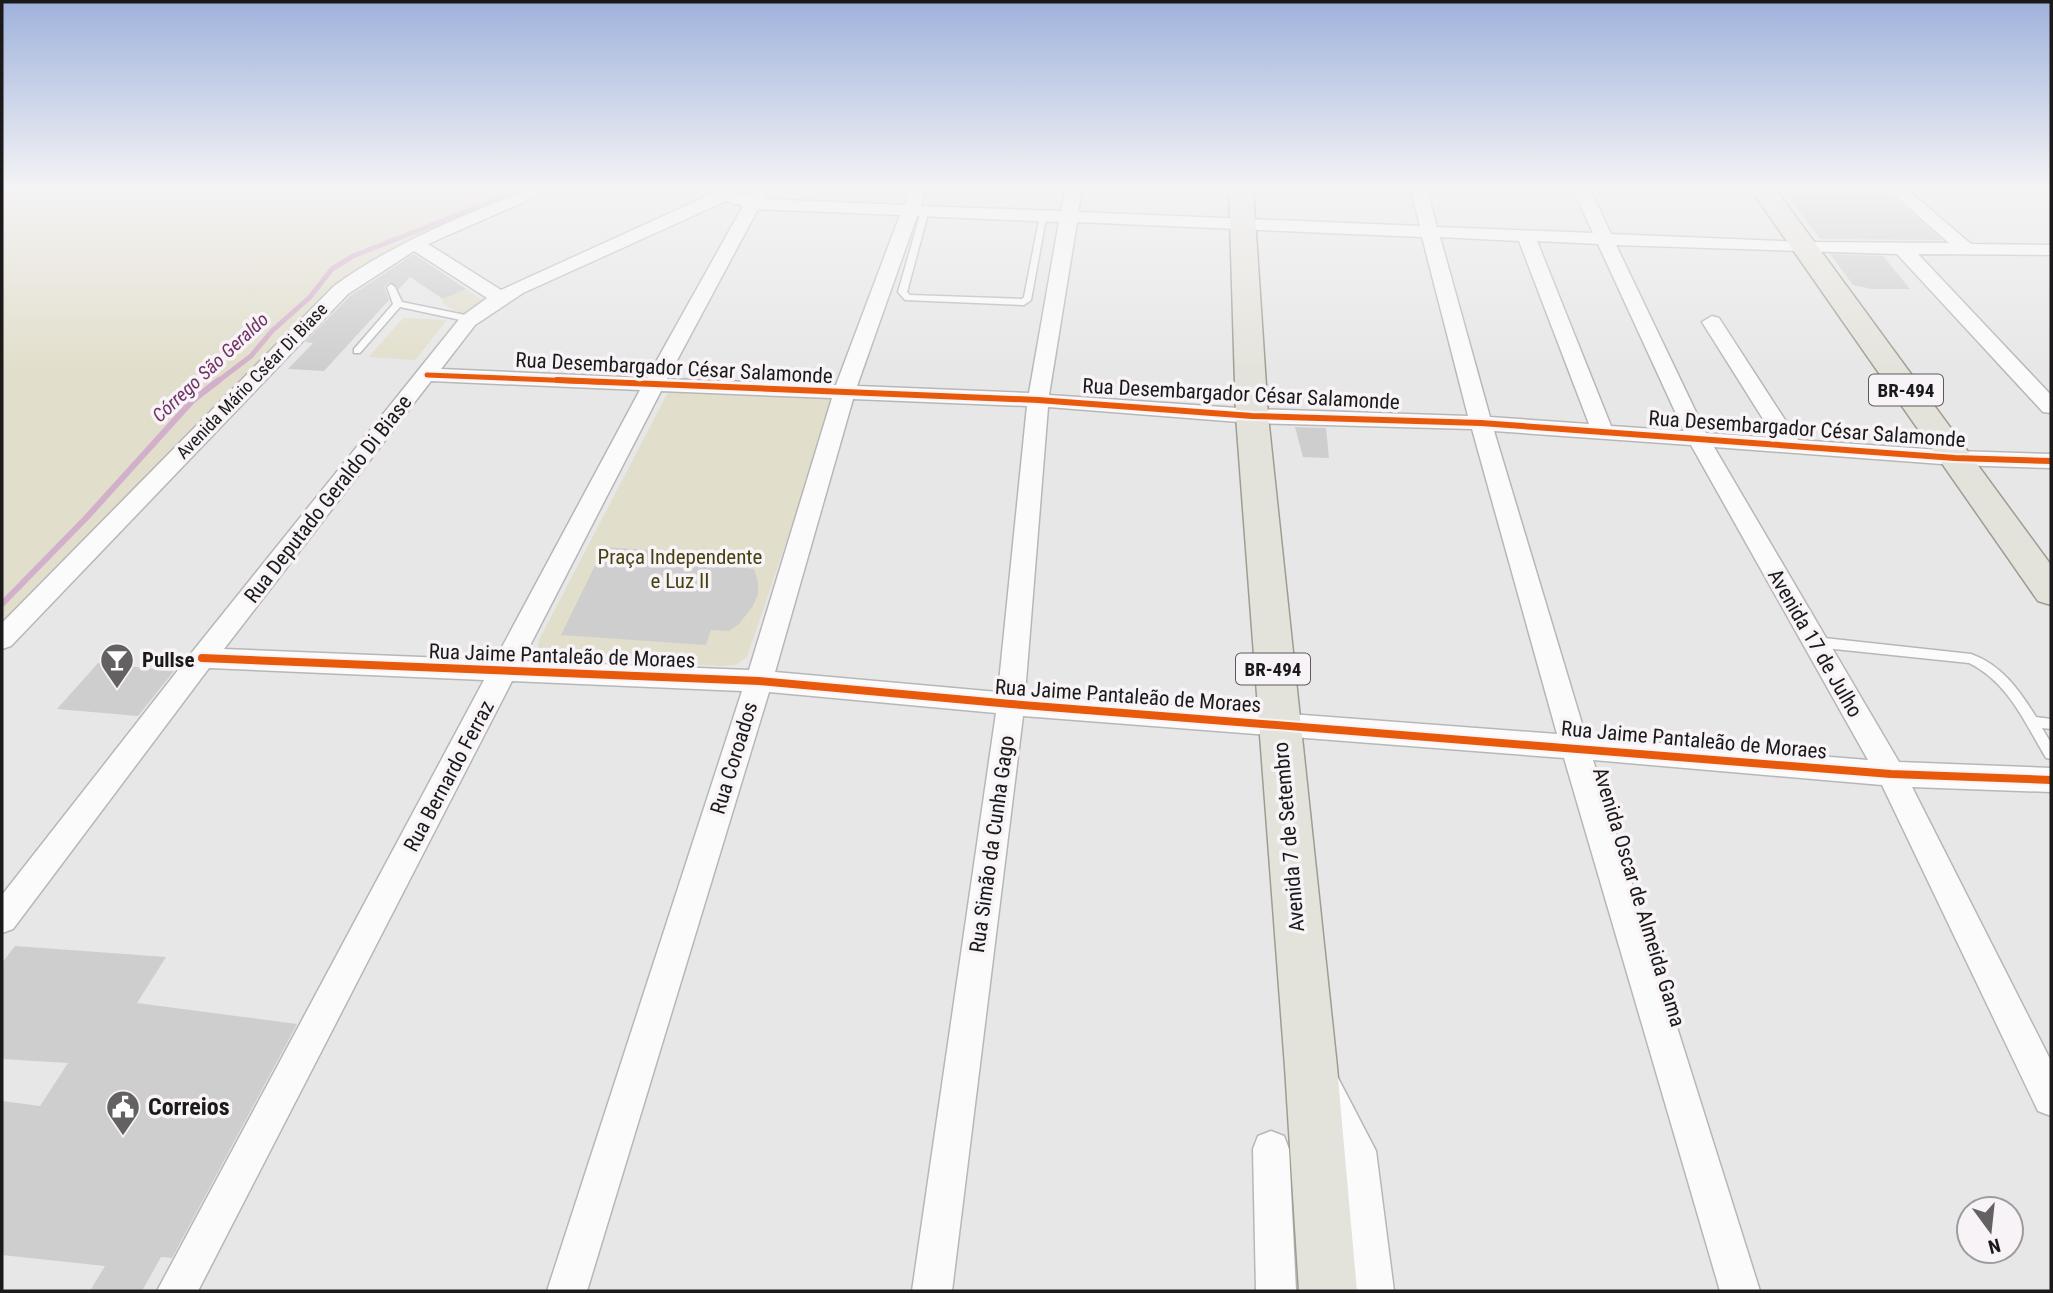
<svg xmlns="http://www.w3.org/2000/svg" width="2053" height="1293" font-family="'Roboto Condensed',sans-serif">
<rect width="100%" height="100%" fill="#e8e7e8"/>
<!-- green -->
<g fill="#e1decb">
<path d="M2,187H541L396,248L357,271L317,305L2,624Z"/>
<path d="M780,187H899L894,202L774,197Z"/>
<path d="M466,289L483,301L462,315L443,304V299Z"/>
<path d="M403,318L447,320L415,360L369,357Z"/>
<path d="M678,388L831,396L834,402L747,657L736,665L720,666L546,656L537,650L539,640L667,394Z"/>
</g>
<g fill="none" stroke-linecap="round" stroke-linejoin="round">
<!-- stream-far1 -->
<path stroke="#d2afca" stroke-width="5" d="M217,382L251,356L272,331L310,297L332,269L353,256L488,203L515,187"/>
<!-- stream -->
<path stroke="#d2afca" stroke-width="6" d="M2,604L87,517L193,400L219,380"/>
</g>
<!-- building -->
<g fill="#cfcecf">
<path d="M1781,187H1881L1942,240L1820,239Z"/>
<path d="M414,254L466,289L443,299L410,277L399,289L389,282L384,286L389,300L324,371L288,369L313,343L305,342L350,296Z"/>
<path d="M1830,254L1883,256L1910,289H1872L1853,285Z"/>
<path d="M1295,427L1326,428L1329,458L1303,457Z"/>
<path d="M604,547L739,556L734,567L754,569L758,582V594L753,606L739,624L729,631L711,630L706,645L561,635Z"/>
<path d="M98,663L174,671L138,716L57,709Z"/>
<path d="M15,946L166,957L137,1003L297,1024L172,1258L161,1257L142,1291H90L105,1266L2,1255V1101L40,1106L68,1063L2,1059V963Z"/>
</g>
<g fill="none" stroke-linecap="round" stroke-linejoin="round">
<!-- service casing -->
<g stroke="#b8b7b8" stroke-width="3">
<g id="service">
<path d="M1714,187H1765L1766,189L1762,191L1718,189Z"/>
<path d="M922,208L929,210L907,292L910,295L1022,299L1024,297L1040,215L1047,213L1031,300L1024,305L905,300L898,292Z"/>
<path d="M391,284L395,287L402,302L470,316L475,319L470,322L400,307L360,353H354V349L393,304L387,287Z"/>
<path d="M1815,637L1971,654C2002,665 2020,691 2036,717L2051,719V729L2042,728L2051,743V759L2046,758C2025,723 2008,682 1969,663L1815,647L1809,642Z"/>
</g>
</g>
<!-- minor casing -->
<g stroke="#b8b7b8" stroke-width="3">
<g id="minor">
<path d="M534,187H558L428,244L501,290L727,187H748L740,194L748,197L754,187H768L764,199L904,205L910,187H927L921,206L1061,211L1066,187H1082L1078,212L1420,226L1410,187H1426L1437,227L1593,233L1572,187H1589L1611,234L1804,242L1949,243L1885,187H1904L1971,244L2051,245V255L1918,254L2051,395V413L2043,412L1897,254L1616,245L1706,433L1775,438L1702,322L1712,316L1719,318L1798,440L1955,451L2051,454V468L1955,465L1714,447L1899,762L2051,768V792L1912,787L2051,1061V1116L2038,1111L1882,785L1593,760L1760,1291H1720L1564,758L1023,716L952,1291H912L996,713L769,692L587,1291H547L742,691L512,681L198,1291H157L484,680L209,668L13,929L2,933V895L193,651L461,317L487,298L414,251L348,294L11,646L2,649V623L334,286C396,241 464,216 534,187ZM726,201L743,206L647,378L441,369L475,325L523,293ZM758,209L900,215L836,385L667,379ZM917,216L1059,222L1029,393L857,386ZM1077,222L1422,237L1468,416L1252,409L1049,395ZM1440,237L1519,241L1589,424L1490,417ZM1537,241L1598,244L1684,431L1611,426ZM431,381L640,390L495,660L224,649ZM661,391L832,398L749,670L522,661ZM853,399L1027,406L998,692L775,672ZM1048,407L1252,423L1472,429L1557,734L1025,694ZM1494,431L1691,445L1868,760L1586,737Z"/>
<path d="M1323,1069L1336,1074L1376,1151L1394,1291H1354L1340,1155L1305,1087L1310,1074Z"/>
<path d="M1271,1131L1284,1136L1289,1149L1296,1291H1256L1253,1149L1258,1136Z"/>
</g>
</g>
<!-- primary casing -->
<g stroke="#9f9c91" stroke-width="3">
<g id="primary">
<path d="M1229,187H1253L1268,416L1337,1067L1357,1291H1299L1285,1067L1236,416Z"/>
<path d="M1749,187H1774L2051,565V605L2038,601Z"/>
</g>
</g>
<!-- service -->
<use href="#service" fill="#fcfbfc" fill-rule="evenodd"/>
<!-- minor -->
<use href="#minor" fill="#fcfbfc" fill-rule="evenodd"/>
<!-- primary -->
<use href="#primary" fill="#e4e3db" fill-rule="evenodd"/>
<!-- cycleway-far2 casing -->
<g stroke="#f7f3f6" stroke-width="9">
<path id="cycleway-far2" d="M427,375L600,382"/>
</g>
<!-- cycleway-far1 casing -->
<g stroke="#f7f3f6" stroke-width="10">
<path id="cycleway-far1" d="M557,380L1038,400L1252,416L1481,423L1955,458L2051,461"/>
</g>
<!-- cycleway casing -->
<g stroke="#f7f3f6" stroke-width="12">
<path id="cycleway" d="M202,658L759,681L1011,704L1891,774L2051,780"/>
</g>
<!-- cycleway-far2 -->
<use href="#cycleway-far2" stroke="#e8590c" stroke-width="5"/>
<!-- cycleway-far1 -->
<use href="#cycleway-far1" stroke="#e8590c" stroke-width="6"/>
<!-- cycleway -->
<use href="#cycleway" stroke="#e8590c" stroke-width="8"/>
</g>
<!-- sky -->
<linearGradient id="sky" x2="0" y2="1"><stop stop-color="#9fb2dc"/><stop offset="0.51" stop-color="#f5f4f5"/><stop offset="1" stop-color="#f5f4f5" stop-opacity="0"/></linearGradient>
<rect width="2053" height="369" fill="url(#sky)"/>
<!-- icons -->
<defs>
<g id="bar-pin" transform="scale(1.75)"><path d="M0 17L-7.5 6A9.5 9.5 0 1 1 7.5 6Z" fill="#636162" stroke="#f7f3f6"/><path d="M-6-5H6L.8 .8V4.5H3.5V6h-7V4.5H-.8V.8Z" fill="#fff"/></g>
<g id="civic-pin" transform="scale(1.75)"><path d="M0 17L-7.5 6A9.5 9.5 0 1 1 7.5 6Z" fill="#636162" stroke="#f7f3f6"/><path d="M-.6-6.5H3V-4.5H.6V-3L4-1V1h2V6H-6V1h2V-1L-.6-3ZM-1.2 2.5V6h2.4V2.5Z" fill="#fff"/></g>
</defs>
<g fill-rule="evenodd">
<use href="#bar-pin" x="117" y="660"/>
<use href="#civic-pin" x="123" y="1107"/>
</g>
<g text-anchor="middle" stroke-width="7" stroke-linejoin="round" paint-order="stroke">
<!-- far-street labels -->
<g font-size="18" fill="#1b191a" stroke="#f7f3f6">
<text transform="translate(252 381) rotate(-46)" y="6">Avenida Mário Cséar Di Biase</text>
</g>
<!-- far-water labels -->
<g font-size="19" font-style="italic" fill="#703365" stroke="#f7f3f6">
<text transform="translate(210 367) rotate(-43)" y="7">Córrego São Geraldo</text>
</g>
<!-- shield labels -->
<g fill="#f7f3f6" stroke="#5d5a5c" stroke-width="2">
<rect x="1869" y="374.5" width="74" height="31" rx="5"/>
<rect x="1236" y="653.5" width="74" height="31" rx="5"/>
</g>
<g font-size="19" font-weight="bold" fill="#1b191a">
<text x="1906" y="397">BR-494</text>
<text x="1273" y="676">BR-494</text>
</g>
<!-- street labels -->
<g font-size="21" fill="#1b191a" stroke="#f7f3f6">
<text transform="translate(674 368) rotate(3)" y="7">Rua Desembargador César Salamonde</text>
<text transform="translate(1241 394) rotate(3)" y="7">Rua Desembargador César Salamonde</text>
<text transform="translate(1807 429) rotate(4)" y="7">Rua Desembargador César Salamonde</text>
<text transform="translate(328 499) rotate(-52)" y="7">Rua Deputado Geraldo Di Biase</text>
<text transform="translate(1815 643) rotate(60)" y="7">Avenida 17 de Julho</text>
<text transform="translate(562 656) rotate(2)" y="7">Rua Jaime Pantaleão de Moraes</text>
<text transform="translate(1128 696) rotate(4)" y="7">Rua Jaime Pantaleão de Moraes</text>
<text transform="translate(1694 740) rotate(5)" y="7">Rua Jaime Pantaleão de Moraes</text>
<text transform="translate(734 758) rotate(-73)" y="7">Rua Coroados</text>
<text transform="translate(449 776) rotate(-62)" y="7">Rua Bernardo Ferraz</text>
<text transform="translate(1289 837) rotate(-95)" y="7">Avenida 7 de Setembro</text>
<text transform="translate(992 844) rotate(-82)" y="7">Rua Simão da Cunha Gago</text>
<text transform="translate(1639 897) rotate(73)" y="7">Avenida Oscar de Almeida Gama</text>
</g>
<!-- park labels -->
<g font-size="21" fill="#484112" stroke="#f7f3f6">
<text x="680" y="564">Praça Independente<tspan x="680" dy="24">e Luz II</tspan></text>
</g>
<!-- poi labels -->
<g font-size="21" font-weight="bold" fill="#1b191a" stroke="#f7f3f6" text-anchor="start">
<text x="142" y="667">Pullse</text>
</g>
<!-- near-poi labels -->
<g font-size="24" font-weight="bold" fill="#1b191a" stroke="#f7f3f6" text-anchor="start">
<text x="148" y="1115">Correios</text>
</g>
</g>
<!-- border -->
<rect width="2053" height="1293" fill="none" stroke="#1b191a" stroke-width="7"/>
<!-- north arrow -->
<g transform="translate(1990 1230) rotate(165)"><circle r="33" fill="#f7f3f6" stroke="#9f9c9e" stroke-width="2"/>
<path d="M0-5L12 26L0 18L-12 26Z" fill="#636162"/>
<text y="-10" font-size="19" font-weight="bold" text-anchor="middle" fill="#1b191a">N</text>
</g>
</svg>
